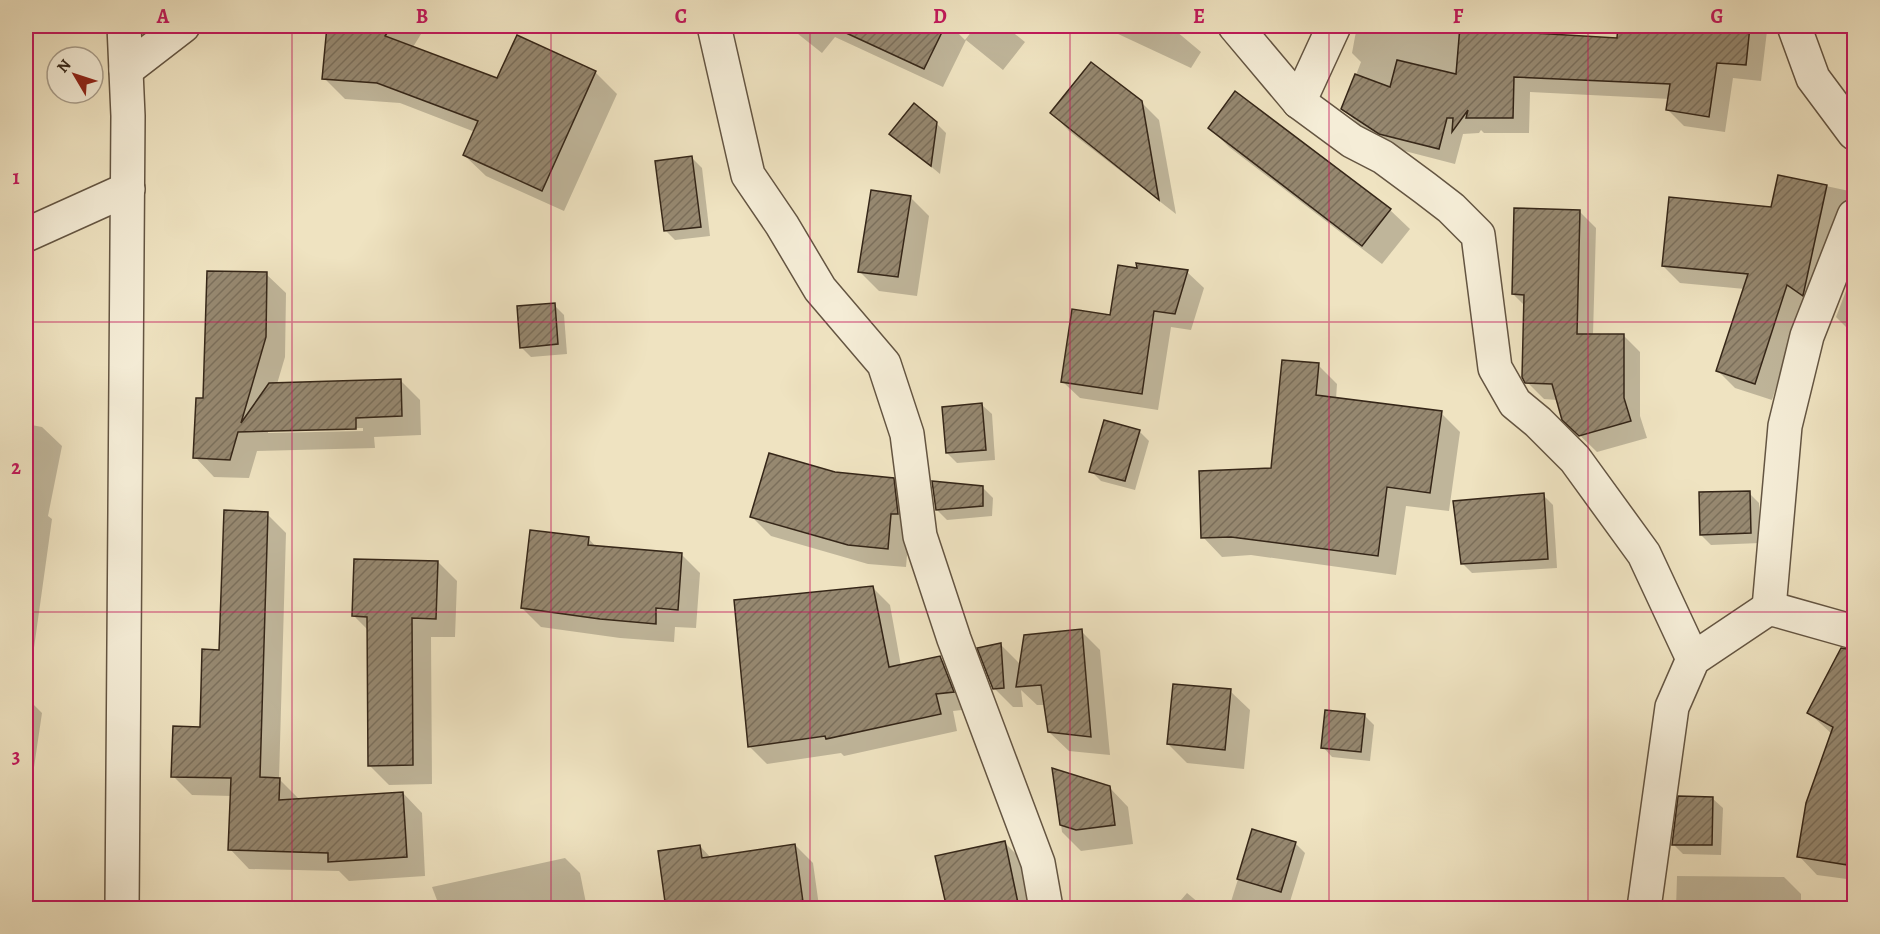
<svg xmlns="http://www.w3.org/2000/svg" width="1880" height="934" font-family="Alegreya,serif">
<defs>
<pattern id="building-hatch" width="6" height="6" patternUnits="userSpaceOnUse" patternTransform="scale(1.5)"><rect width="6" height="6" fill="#968870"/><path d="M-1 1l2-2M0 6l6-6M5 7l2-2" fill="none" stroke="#7b6f5b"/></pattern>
</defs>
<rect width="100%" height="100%" fill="#efe3c1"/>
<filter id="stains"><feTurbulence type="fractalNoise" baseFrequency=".00333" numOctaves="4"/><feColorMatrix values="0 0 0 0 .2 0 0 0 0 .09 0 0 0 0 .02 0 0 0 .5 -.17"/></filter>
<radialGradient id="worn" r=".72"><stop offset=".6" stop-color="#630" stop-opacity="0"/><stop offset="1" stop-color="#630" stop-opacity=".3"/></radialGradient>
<!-- shadow -->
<g fill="#0003" fill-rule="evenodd">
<path d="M337,26H426L413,47L498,80L517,37L596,73L617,94L564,211L486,176L464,155L475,132L400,103L345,99L324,78L327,40Z"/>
<path d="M788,26H951L965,40L976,26H1005L1025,42L1003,70L966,40L943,87L835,37L822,53Z"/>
<path d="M1101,26H1170L1201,52L1191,68Z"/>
<path d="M1357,26H1533V35L1662,42L1664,26H1761L1767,31L1761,81L1733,78L1725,132L1684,126L1668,110L1670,99L1530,92L1529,133H1484L1481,130L1479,133L1463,134L1455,164L1397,149L1359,125L1343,109L1361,62L1352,53Z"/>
<path d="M1235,94L1390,210L1410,229L1382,264L1229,147L1210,128Z"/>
<path d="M1141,102L1159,120L1176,214L1069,131L1052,113Z"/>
<path d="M936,123L946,133L940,174L891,133Z"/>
<path d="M692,158L702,168L710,236L675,240L666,231Z"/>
<path d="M1779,176L1854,192V224L1804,300L1772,400L1735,388L1718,371L1745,289L1680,283L1663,266L1772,208Z"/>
<path d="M910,197L929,216L917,296L879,291L859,271Z"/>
<path d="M1579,211L1596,228L1593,335H1623L1640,352V416L1647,438L1597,452L1563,419L1558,400L1544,399L1527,382L1525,306L1513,294Z"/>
<path d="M1138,270L1187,272L1204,288L1191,330L1171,327L1158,410L1080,398L1063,382L1112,316Z"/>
<path d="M1854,270V335L1836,317Z"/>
<path d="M266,274L286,293L285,357L277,384L400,380L420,400L421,435L374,437L375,448L257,451L249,478L214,477L195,457ZM363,428V431L268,433V430Z"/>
<path d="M554,305L564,315L567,354L531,357L521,347Z"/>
<path d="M1318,365L1337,384L1336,399L1441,413L1460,432L1449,511L1406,506L1396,575L1251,555L1222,557L1203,537L1272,470Z"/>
<path d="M982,405L992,414L995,460L957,463L947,453Z"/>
<path d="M26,424L42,427L62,446L48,516L52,519L27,698L42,713L32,781L26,780Z"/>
<path d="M1139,431L1149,441L1135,490L1101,481L1091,471Z"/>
<path d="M835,473L893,479L912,498L906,567L868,564L771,536L752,517Z"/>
<path d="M983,488L993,498L992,516L947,520L937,510Z"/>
<path d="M1749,493L1759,503L1760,543L1711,545L1701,535Z"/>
<path d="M1543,495L1553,505L1557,568L1472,573L1462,563Z"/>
<path d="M267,514L286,533L279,779L299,799L403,793L422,813L425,876L349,881L339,871L249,869L230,849L232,796L192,795L173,776L202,728L220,651Z"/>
<path d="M588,538L597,548L681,554L700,573L696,628L675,627L674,642L620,638L541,627L522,608Z"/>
<path d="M438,562L457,581L455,637H431L432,784L389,785L370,766L368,630L354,616Z"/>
<path d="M872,587L890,605L901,666L940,658L957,675L970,709L953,711L957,731L844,756L841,753L767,764L750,747Z"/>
<path d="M1081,631L1100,650L1110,755L1069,751L1049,732L1046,705H1037L1021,690L1023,707H1013L994,688L1000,644L1021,665Z"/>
<path d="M1830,673L1854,686V880L1817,875L1799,856L1832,734L1809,713Z"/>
<path d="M1230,691L1250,710L1244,769L1187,763L1168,744Z"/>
<path d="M1364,715L1374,725L1370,761L1332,757L1323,747Z"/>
<path d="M1054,770L1109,787L1128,807L1133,844L1081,851L1062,832Z"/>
<path d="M1713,799L1723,808L1721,855L1683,854L1673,844Z"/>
<path d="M1253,831L1295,843L1305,853L1288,908H1229Z"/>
<path d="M1004,842L1021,859L1032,908H948Z"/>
<path d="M795,845L813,863L819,906L797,908H668L700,846L711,858Z"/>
<path d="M565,858L580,873L587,908H440L432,887Z"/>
<path d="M1677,876L1784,877L1801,894V908H1676Z"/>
<path d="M1187,893L1205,908H1174Z"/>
</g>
<!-- building -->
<g fill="url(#building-hatch)" stroke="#352618" stroke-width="1.5">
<path d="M327,26H392L385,36L497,78L517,35L596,71L542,191L463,155L478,121L377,83L322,79Z"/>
<path d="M831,26H945L924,69Z"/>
<path d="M1460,26H1516V32L1617,38L1618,26H1750L1746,65L1717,63L1709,117L1666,110L1670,84L1514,77L1513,118H1466L1468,110L1452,132L1453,118H1447L1439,149L1379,134L1341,109L1355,74L1390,87L1397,60L1456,74Z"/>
<path d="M1091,62L1142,101L1159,200L1050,113Z"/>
<path d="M1235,91L1391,209L1362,246L1208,128Z"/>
<path d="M914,103L937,122L931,166L889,134Z"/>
<path d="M692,156L701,227L664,231L655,161Z"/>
<path d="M1778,175L1827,185L1804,291L1803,296L1787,285L1755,384L1716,371L1748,274L1662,266L1669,197L1771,207Z"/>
<path d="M871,190L911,196L898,277L858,272Z"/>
<path d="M1514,208L1580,210L1577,334H1624V398L1631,421L1579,436L1562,420L1552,384L1525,383L1522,377L1524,295L1512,294Z"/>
<path d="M1136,263L1188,270L1175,314L1154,311L1142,394L1061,382L1072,309L1110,315L1118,265L1137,268Z"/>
<path d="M207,271L267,272L266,337L241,423L269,383L401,379L402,416L356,418V429L238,432L230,460L193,458L196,398H203Z"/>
<path d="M555,303L558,344L520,348L517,306Z"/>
<path d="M1282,360L1319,363L1316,395L1442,411L1430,493L1387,487L1378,556L1231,537L1201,538L1199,471L1271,468Z"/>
<path d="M982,403L986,450L946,453L942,407Z"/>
<path d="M1104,420L1140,430L1125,481L1089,472Z"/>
<path d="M769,453L835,472L894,478L898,514H891L888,549L848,545L750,517Z"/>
<path d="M932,481L983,486V506L936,510Z"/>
<path d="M1750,491L1751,533L1700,535L1699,492Z"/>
<path d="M1544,493L1548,559L1461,564L1453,501Z"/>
<path d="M224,510L268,512L260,777L280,778L279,800L403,792L407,857L328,862V853L228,850L231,778L171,777L173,726L200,727L202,649L219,650Z"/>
<path d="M530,530L589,537L588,545L682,553L678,610L656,608V624L600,619L521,608Z"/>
<path d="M354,559L438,561L436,619L412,618L413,765L368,766L367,617L352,616Z"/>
<path d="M873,586L889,667L940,656L954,692L936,694L941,714L826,739L825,736L748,747L734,600Z"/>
<path d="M1082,629L1091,737L1048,732L1041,685L1016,687L1024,635Z"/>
<path d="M1001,643L1004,688L993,689L977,648Z"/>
<path d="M1841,648L1854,650V866L1797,857L1806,803L1833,727L1807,713Z"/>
<path d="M1173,684L1231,689L1225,750L1167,744Z"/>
<path d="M1325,710L1365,714L1361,752L1321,748Z"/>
<path d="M1052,768L1110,786L1115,825L1076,830L1060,825Z"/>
<path d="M1678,796L1713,797L1712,845H1672Z"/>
<path d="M1252,829L1296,842L1281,892L1237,879Z"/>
<path d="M1005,841L1018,903L993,909H947L935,856Z"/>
<path d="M795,844L804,909H666L658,851L700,845L702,858Z"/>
</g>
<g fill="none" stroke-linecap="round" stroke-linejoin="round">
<!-- minor casing -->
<g stroke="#645542" stroke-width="36">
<g id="minor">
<path d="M714,26L748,175L782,225L820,289L884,364L907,434L920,536L954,639L1038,863L1046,908"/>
<path d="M1235,26L1299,102L1352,141L1383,157L1425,188L1451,208L1478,235L1495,368L1515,403L1538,422L1575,459L1644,554L1693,659"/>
<path d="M1794,26L1813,78L1854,133"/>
<path d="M126,70L183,26"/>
<path d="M1299,102L1334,26"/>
<path d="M26,235L128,189"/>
<path d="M1769,608L1785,426L1807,336L1854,216"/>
<path d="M122,908L128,116L124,26"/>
<path d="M1644,908L1672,707L1693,659L1769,608L1854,632"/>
</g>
</g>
<!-- minor -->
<use href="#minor" stroke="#f5edd7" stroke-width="33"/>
</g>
<!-- grid -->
<path fill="none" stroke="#c2185b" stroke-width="1.5" stroke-opacity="0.55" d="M292,26V908M551,26V908M810,26V908M1070,26V908M1329,26V908M1588,26V908M26,322H1854M26,612H1854"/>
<!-- margin -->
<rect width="1880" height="934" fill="none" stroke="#efe3c1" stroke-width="66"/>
<!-- north arrow -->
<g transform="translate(75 75) rotate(309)"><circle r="28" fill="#f5edd7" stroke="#a89d8b" stroke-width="1.5"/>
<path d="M0-4.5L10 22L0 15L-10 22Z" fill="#8f2418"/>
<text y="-9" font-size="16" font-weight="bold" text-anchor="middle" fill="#352618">N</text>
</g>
<rect x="33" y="33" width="1814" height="868" fill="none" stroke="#c2185b" stroke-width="2"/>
<g font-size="20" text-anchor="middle" font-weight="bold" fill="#c2185b">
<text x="163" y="23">A</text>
<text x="422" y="23">B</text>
<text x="681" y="23">C</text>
<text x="940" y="23">D</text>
<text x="1199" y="23">E</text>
<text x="1458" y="23">F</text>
<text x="1717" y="23">G</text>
<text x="16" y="184">1</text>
<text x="16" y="474">2</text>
<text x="16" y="763">3</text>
</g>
<rect width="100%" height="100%" filter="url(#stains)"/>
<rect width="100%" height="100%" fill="url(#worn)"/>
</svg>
